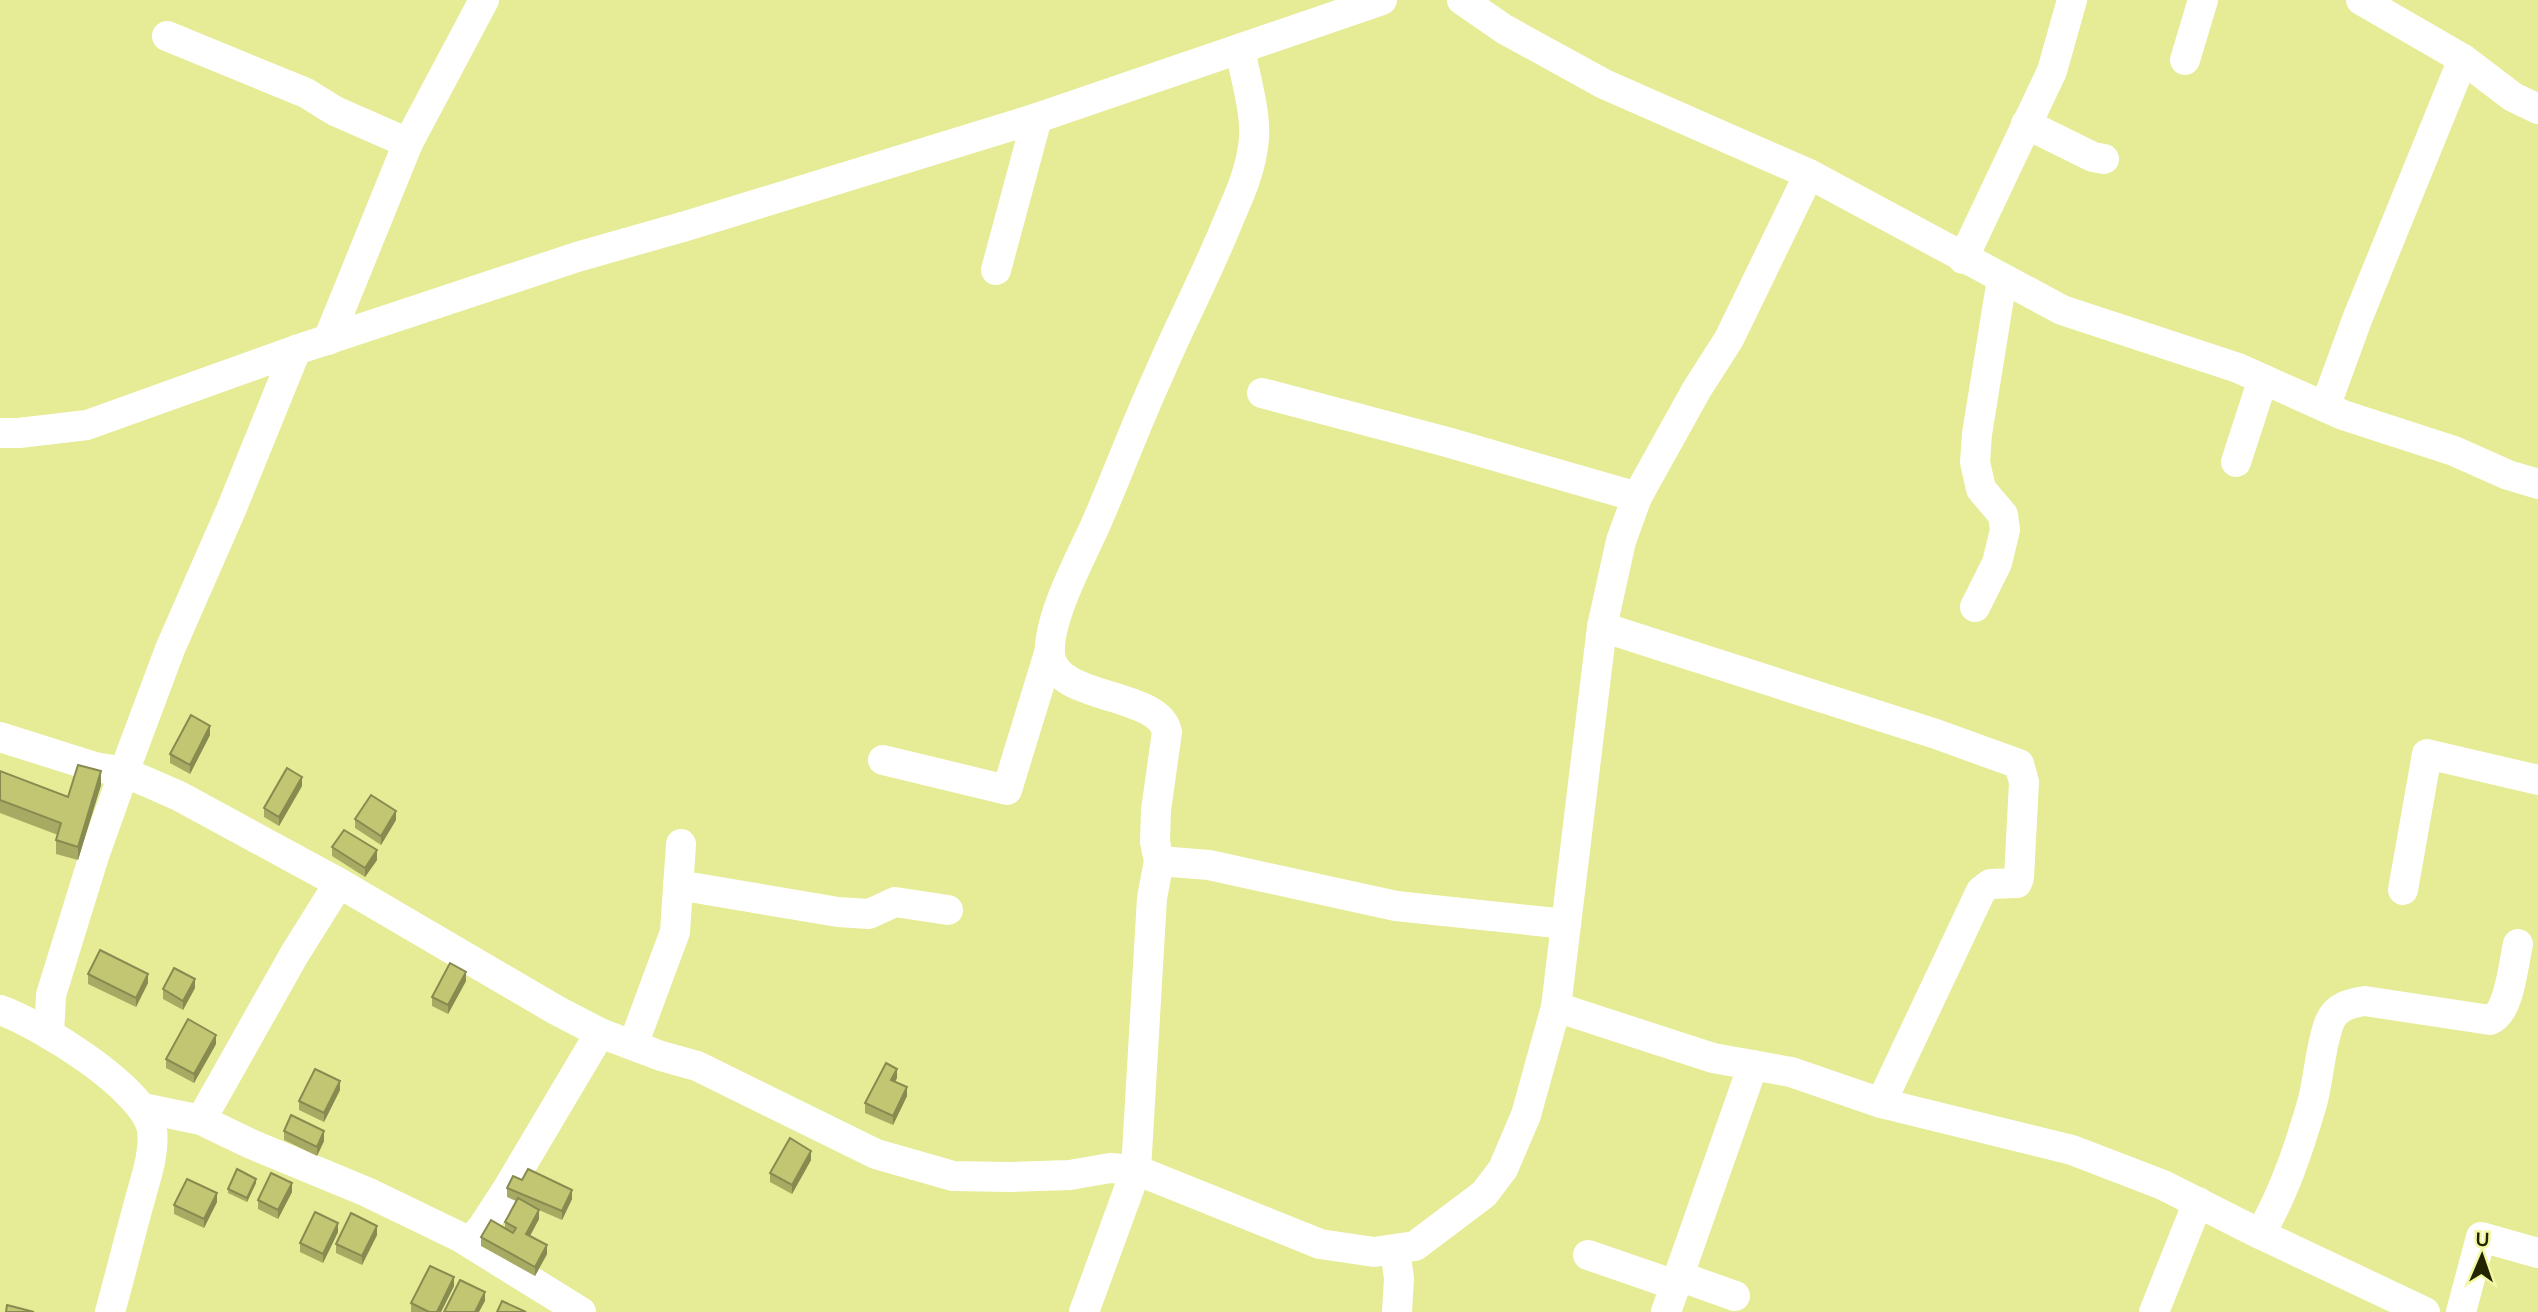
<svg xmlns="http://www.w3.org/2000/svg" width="2538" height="1312" font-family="'Nunito Sans',sans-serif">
<rect width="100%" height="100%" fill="#e6eb95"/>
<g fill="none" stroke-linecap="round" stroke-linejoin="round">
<!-- minor -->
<g stroke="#fff" stroke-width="30">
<path d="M1462,0L1504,29L1604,84L1809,174L2062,310L2238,368L2343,415L2454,451L2508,475L2538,484"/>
<path d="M2361,0L2463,59L2513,97L2538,109"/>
<path d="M167,36L306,93L335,111L408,143"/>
<path d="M1240,49C1245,76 1256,112 1254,138C1252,167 1240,194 1229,219C1208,272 1181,322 1159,374C1136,424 1117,476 1095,526C1080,559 1047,620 1050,655C1055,701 1159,691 1167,732L1156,810L1155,842L1159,861L1209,865L1396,906L1566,924"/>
<path d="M2185,60L2203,0"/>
<path d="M2026,124L2093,157L2104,159"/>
<path d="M1963,259L2052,71L2072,0"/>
<path d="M996,270L1037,118"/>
<path d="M328,340L408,143L484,0"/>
<path d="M1262,393L1447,442L1637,497"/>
<path d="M2325,407L2358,317L2463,59"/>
<path d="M0,433H19L87,425L296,350L577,257L686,226L1037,118L1382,0"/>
<path d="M2236,462L2263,379"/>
<path d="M1975,607L1997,563L2005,530L2003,515L1981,489L1975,462L1977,434L2002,279"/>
<path d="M1602,627L1936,734L2019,764L2024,782L2019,878L2017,883L1990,884L1981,891L1881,1103"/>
<path d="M0,737L95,767L124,772L179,796L339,883L556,1010L600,1033L661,1056L697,1066L876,1154L953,1176L1010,1177L1070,1175L1110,1168L1136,1170L1320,1244L1374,1252L1415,1246L1484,1194L1503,1169L1526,1115L1556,1007L1602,627L1621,541L1637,497L1697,389L1729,339L1809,174"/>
<path d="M883,760L1007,790L1050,650"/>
<path d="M678,885L838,912L869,914L895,902L948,910"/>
<path d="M2403,890L2427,754L2538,780"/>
<path d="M1556,1007L1713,1058L1791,1072L1881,1103L2072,1150L2163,1185L2260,1234C2284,1194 2300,1145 2313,1100C2319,1076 2321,1042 2330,1021C2337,1006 2351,1003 2365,1001L2490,1020C2510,1012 2513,965 2518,944"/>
<path d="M0,1010C38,1023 145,1088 152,1130C155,1154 145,1180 139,1203C129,1239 120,1276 110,1312"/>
<path d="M49,1034L51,995L94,856L124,772L170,649L231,510L296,350"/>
<path d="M633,1045L675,932L681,844"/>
<path d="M143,1108L201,1120L251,1144L367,1192L460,1237L581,1312"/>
<path d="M201,1120L294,955L339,883"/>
<path d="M2260,1234L2425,1312"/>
<path d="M469,1242L482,1228L508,1188L600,1033"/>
<path d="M1395,1250L1399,1278L1397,1312"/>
<path d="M1588,1255L1675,1285"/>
<path d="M1679,1276L1735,1296"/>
<path d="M1084,1312L1136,1170L1152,898L1159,861"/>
<path d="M1666,1312L1753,1065"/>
<path d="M2154,1312L2198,1202"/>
<path d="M2461,1312L2481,1237L2538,1253"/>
</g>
</g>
<!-- wall -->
<g fill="#a7aa62">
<path d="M210,735L190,774L170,763V754Z"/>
<path d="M0,771L68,797L101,785L78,860L56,854V840L58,835L0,813Z"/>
<path d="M302,786L279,826L264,817V808Z"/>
<path d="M355,819L396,820L381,845L355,828Z"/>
<path d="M332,847L377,860L365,877L332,856Z"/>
<path d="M88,974L148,983L136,1007L88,984Z"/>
<path d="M466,981L448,1014L432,1006V997Z"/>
<path d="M195,988L183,1010L163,999V989Z"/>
<path d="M216,1044L194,1083L166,1068V1059Z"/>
<path d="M897,1078L895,1082L907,1096L893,1125L865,1113V1103Z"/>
<path d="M340,1090L324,1122L299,1110V1101Z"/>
<path d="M284,1131L324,1141L317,1156L284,1140Z"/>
<path d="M811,1160L792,1194L770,1182V1173Z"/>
<path d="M522,1180L572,1199L562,1220L539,1210V1219L530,1236L547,1254L535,1276L481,1246V1237L505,1228V1222L516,1201L507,1197V1188Z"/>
<path d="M256,1183L247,1202L228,1193V1189Z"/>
<path d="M292,1192L278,1219L258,1209V1200Z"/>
<path d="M217,1202L204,1228L174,1214V1205Z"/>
<path d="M338,1232L323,1263L300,1252V1243Z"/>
<path d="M377,1235L362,1265L336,1253V1244Z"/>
<path d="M454,1286L441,1312H411V1303Z"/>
</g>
<!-- shaded-wall -->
<g fill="#888b50">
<path d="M210,726V735L190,774V765Z"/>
<path d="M101,771V785L78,860V847Z"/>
<path d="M302,777V786L279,826V817Z"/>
<path d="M396,811V820L381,845V836Z"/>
<path d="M377,850V860L365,877V868Z"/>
<path d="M466,972V981L448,1014V1005Z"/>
<path d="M148,974V983L136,1007V998Z"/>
<path d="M195,979V988L183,1010V1001Z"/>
<path d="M216,1035V1044L194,1083V1074Z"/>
<path d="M897,1069V1078L891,1089V1080Z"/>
<path d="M340,1081V1090L324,1122V1113Z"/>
<path d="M907,1087V1096L893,1125V1116Z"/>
<path d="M324,1131V1141L317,1156V1147Z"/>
<path d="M811,1151V1160L792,1194V1185Z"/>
<path d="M256,1179V1183L247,1202V1198Z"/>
<path d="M292,1183V1192L278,1219V1210Z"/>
<path d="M572,1190V1199L562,1220V1211Z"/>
<path d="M217,1193V1202L204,1228V1219Z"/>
<path d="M539,1210V1219L526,1243V1234Z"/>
<path d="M338,1223V1232L323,1263V1254Z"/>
<path d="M377,1226V1235L362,1265V1256Z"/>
<path d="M547,1245V1254L535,1276V1267Z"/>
<path d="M454,1277V1286L441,1312H437Z"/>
<path d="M485,1292V1301L479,1312H475Z"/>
</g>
<!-- building -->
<g fill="#c2c672" stroke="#888b50" stroke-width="2">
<path d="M191,715L210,726L190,765L170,754Z"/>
<path d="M78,765L101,771L78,847L56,840L61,823L0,800V771L68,797Z"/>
<path d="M287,768L302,777L279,817L264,808Z"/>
<path d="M371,795L396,811L381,836L355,819Z"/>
<path d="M344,830L377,850L365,868L332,847Z"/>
<path d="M100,950L148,974L136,998L88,974Z"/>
<path d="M450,963L466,972L448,1005L432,997Z"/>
<path d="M174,968L195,979L183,1001L163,989Z"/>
<path d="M188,1019L216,1035L194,1074L166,1059Z"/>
<path d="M886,1063L897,1069L891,1080L907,1087L893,1116L865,1103Z"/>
<path d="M315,1069L340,1081L324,1113L299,1101Z"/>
<path d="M291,1115L324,1131L317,1147L284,1131Z"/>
<path d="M790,1138L811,1151L792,1185L770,1173Z"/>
<path d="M237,1169L256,1179L247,1198L228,1189Z"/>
<path d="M528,1169L572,1190L562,1211L507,1188L513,1176L522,1180Z"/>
<path d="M271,1173L292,1183L278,1210L258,1200Z"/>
<path d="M187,1179L217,1193L204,1219L174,1205Z"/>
<path d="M518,1198L539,1210L526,1234L547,1245L535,1267L481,1237L491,1220L513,1233L516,1228L505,1222Z"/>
<path d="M315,1212L338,1223L323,1254L300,1243Z"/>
<path d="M351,1213L377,1226L362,1256L336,1244Z"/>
<path d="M430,1266L454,1277L437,1312H429L411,1303Z"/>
<path d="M460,1280L485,1292L475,1312H444Z"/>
<path d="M502,1301L526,1312H497Z"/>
<path d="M7,1305L34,1312H6Z"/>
</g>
<!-- north arrow -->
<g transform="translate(2482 1256) rotate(2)" stroke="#f3f8a2" stroke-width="5" paint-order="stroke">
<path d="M0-5L12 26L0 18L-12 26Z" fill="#232401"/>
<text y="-10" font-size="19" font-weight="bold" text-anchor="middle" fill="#232401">U</text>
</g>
</svg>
